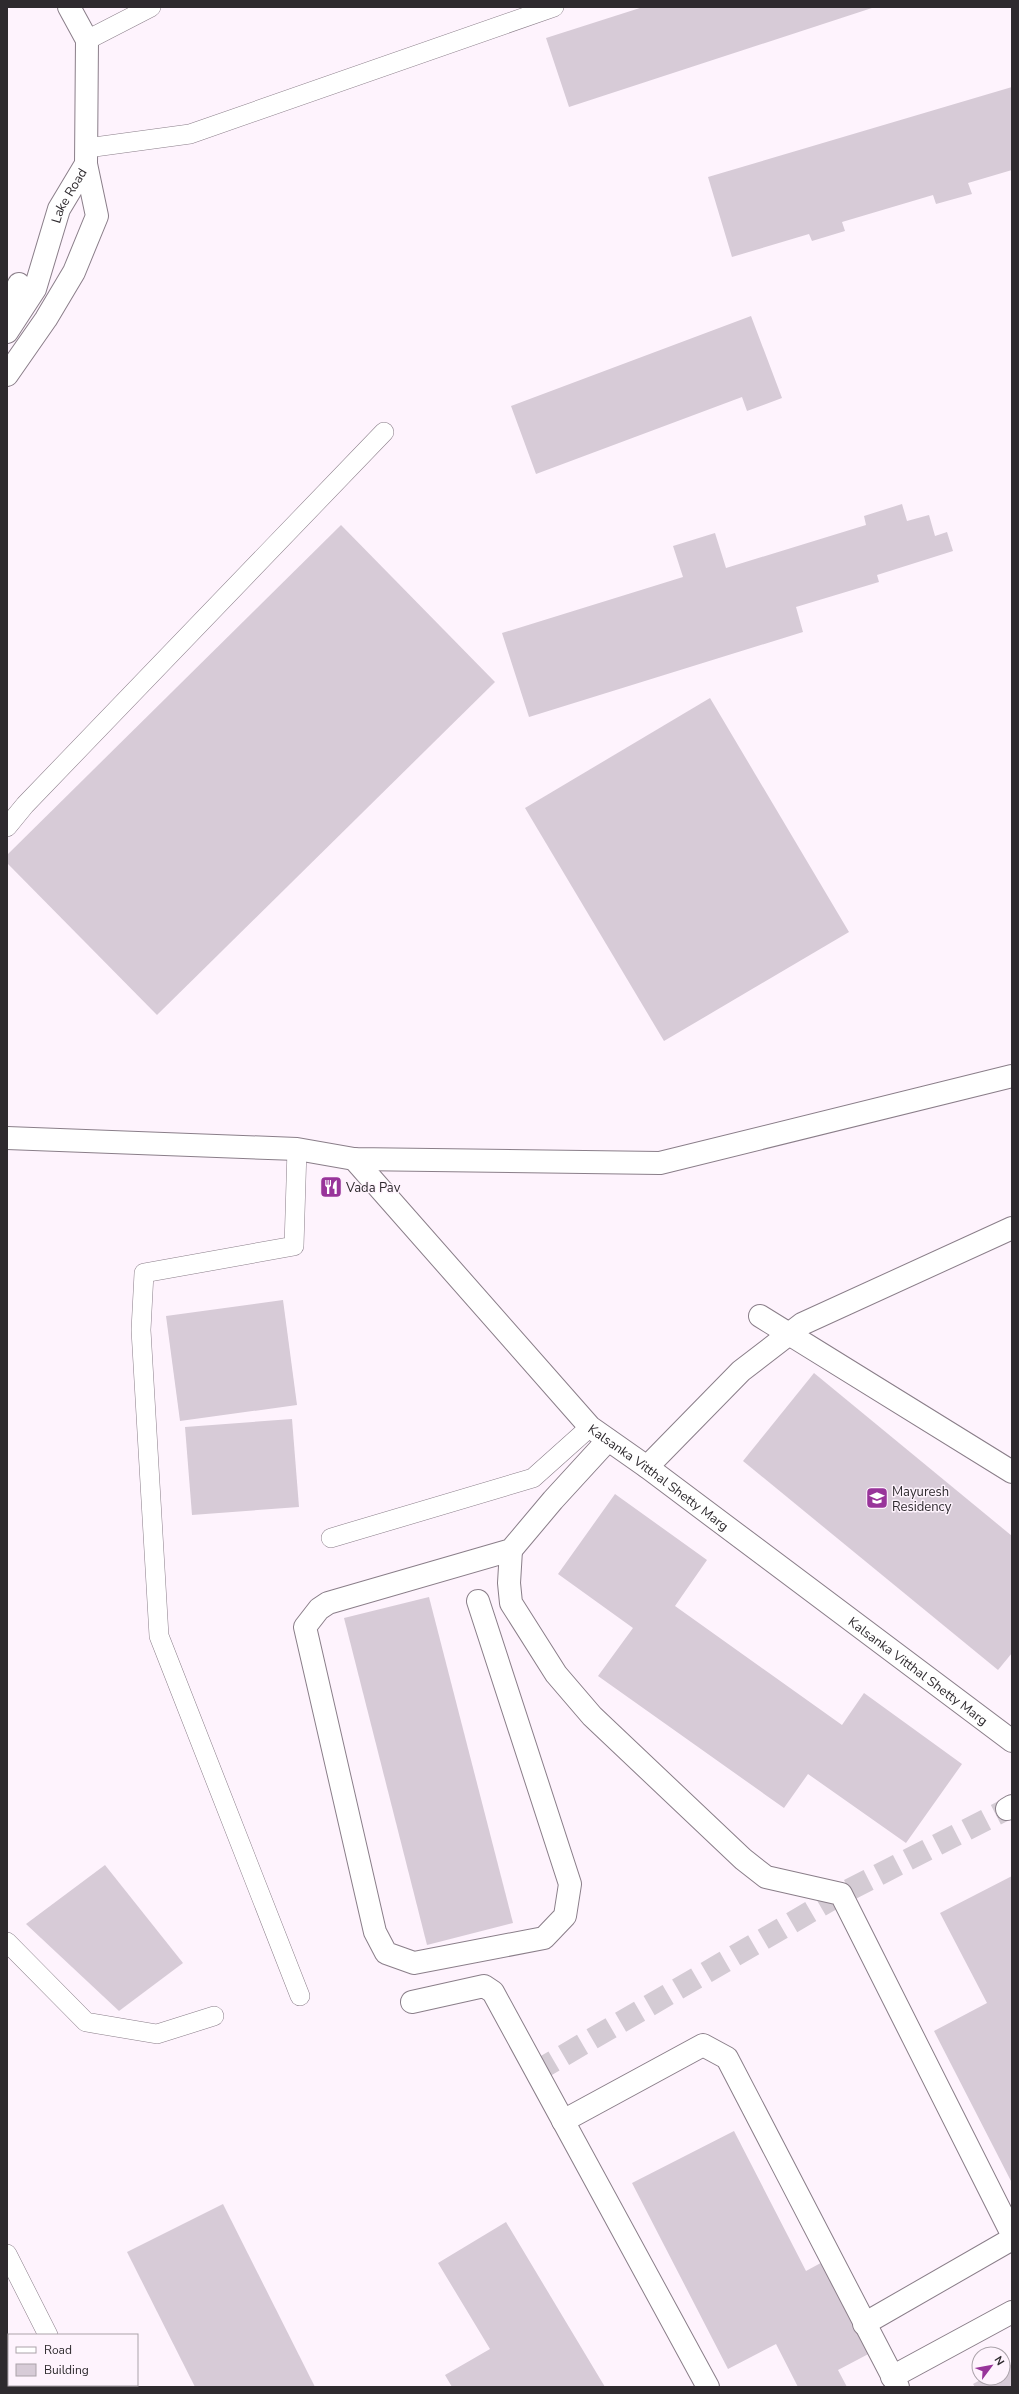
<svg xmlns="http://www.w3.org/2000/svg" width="1019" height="2394" font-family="'Nunito Sans',sans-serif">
<rect width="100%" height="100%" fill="#fef3fd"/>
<!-- building -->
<g fill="#d7cbd7">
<path d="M643,7H875L569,107L546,38Z"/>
<path d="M1012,87V170L968,183L972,194L936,204L933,195L842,222L845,231L812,241L809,234L732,257L708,177Z"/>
<path d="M751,316L782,398L747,411L742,397L536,474L511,406Z"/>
<path d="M902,504L907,521L929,515L935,536L947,532L953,551L877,575L879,582L796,607L803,632L529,717L502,633L683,577L673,546L715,533L726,568L866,525L864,516Z"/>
<path d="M341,525L495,682L157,1015L7,863V855Z"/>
<path d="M710,698L849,932L664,1041L525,808Z"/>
<path d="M283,1300L297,1405L180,1421L166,1316Z"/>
<path d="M814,1373L1012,1536V1653L998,1670L743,1461Z"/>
<path d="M292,1419L299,1507L192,1515L185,1427Z"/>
<path d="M615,1494L707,1560L675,1606L842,1725L864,1693L962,1764L906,1843L808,1774L784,1808L598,1676L633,1628L558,1574Z"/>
<path d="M429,1597L513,1923L427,1945L344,1618Z"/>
<path d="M105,1865L183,1963L119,2011L26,1924Z"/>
<path d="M1012,1876V2183L934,2031L987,2003L940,1913Z"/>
<path d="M734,2131L806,2271L828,2259L876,2350L838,2370L847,2387H798L776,2344L728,2369L632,2183Z"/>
<path d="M223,2204L315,2387H195L127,2252Z"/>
<path d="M506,2222L605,2387H452L445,2375L490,2349L438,2263Z"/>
<path d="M1012,2364V2387H975L973,2384L984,2378H1003V2368Z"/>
</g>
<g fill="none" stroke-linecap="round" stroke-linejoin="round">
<!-- street-tunnel -->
<path stroke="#d4cbd4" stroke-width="22" stroke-dasharray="22 11" stroke-linecap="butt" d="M535,2072L841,1894L1007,1809"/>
<!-- lane casing -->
<g stroke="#8a7e89" stroke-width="20">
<g id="lane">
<path d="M87,40L151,7"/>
<path d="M87,148L190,134L554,7"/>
<path d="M7,827L25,805L384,432"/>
<path d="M297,1149L294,1246L144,1273L141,1330L159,1636L300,1996"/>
<path d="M331,1538L533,1478L590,1427"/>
<path d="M7,1942L86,2022L157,2034L214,2016"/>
<path d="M7,2254L48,2335"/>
<path d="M73,2385L74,2387"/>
</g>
</g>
<!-- street casing -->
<g stroke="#8a7e89" stroke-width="24">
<g id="street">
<path d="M7,311L19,284"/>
<path d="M7,1138L297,1149L354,1159L660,1163L1012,1076"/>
<path id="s1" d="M354,1159L590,1427L647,1467L1012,1741"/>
<path d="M760,1316L1012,1472"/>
<path d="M647,1467L741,1371L802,1324L1012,1228"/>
<path d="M511,1550L509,1583L511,1603L556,1674L592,1716L743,1859L766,1877L841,1894L1012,2234"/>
<path d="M478,1601L570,1884L565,1916L544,1938L414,1963L386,1953L375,1932L305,1627L319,1609L328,1603L511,1550L553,1500L608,1440"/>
<path d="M1007,1809L1012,1806"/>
<path d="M412,2002L484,1986L493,1992L708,2387"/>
<path d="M563,2121L703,2045L727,2058L898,2387"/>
<path d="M864,2324L1012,2239"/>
<path d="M892,2377L1012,2312"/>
</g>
</g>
<!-- secondary casing -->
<g stroke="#8a7e89" stroke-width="24">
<g id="secondary">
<path id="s2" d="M7,332L35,289L59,209L86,164L87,40L69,7"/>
<path d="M7,375L46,319L74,272L97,216L86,164"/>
</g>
</g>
<!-- lane -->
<use href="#lane" stroke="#fff" stroke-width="19"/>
<!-- street -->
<use href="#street" stroke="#fff" stroke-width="22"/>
<!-- secondary -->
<use href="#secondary" stroke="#fff" stroke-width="22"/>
</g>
<!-- icons -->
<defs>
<g id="restaurant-square" transform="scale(1.15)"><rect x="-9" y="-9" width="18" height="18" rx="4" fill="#98349a" stroke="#fef3fd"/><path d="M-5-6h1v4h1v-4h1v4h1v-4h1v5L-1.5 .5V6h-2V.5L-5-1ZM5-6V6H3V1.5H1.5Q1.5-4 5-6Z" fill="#fff"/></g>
<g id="school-square" transform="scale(1.15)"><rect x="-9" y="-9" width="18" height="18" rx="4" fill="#98349a" stroke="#fef3fd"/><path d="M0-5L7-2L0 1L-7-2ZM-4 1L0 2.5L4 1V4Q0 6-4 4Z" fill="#fff"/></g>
</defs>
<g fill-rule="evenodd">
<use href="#restaurant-square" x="331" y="1187"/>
<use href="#school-square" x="877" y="1498"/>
</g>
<g text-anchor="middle" stroke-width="3" stroke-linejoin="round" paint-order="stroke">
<!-- street labels -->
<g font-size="13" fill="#2e2a2e" stroke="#fef3fd">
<text dy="5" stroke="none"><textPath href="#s2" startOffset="151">Lake Road</textPath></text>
<text dy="5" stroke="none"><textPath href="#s1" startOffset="442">Kalsanka Vitthal Shetty Marg</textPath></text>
<text dy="5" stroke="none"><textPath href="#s1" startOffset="766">Kalsanka Vitthal Shetty Marg</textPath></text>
</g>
<!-- poi labels -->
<g font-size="13" fill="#2e2a2e" stroke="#fef3fd" text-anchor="start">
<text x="346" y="1192">Vada Pav</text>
<text x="892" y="1496">Mayuresh<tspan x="892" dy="15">Residency</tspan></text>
</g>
</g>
<!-- border -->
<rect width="1019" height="2394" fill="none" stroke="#2e2a2e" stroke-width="16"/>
<!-- legend -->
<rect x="8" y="2334" width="130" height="52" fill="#fef3fd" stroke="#aba3aa"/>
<rect x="16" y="2347" width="20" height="6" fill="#ffffff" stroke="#aba3aa"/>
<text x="44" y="2354" font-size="12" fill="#2e2a2e">Road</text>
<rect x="16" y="2364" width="20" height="12" fill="#d7cbd7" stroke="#aba3aa"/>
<text x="44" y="2374" font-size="12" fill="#2e2a2e">Building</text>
<!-- north arrow -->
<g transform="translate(991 2366) rotate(58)"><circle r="19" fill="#fef3fd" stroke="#aba3aa"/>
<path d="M0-3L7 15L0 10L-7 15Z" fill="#98349a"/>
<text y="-6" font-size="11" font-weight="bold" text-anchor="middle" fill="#2e2a2e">N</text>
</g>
</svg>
